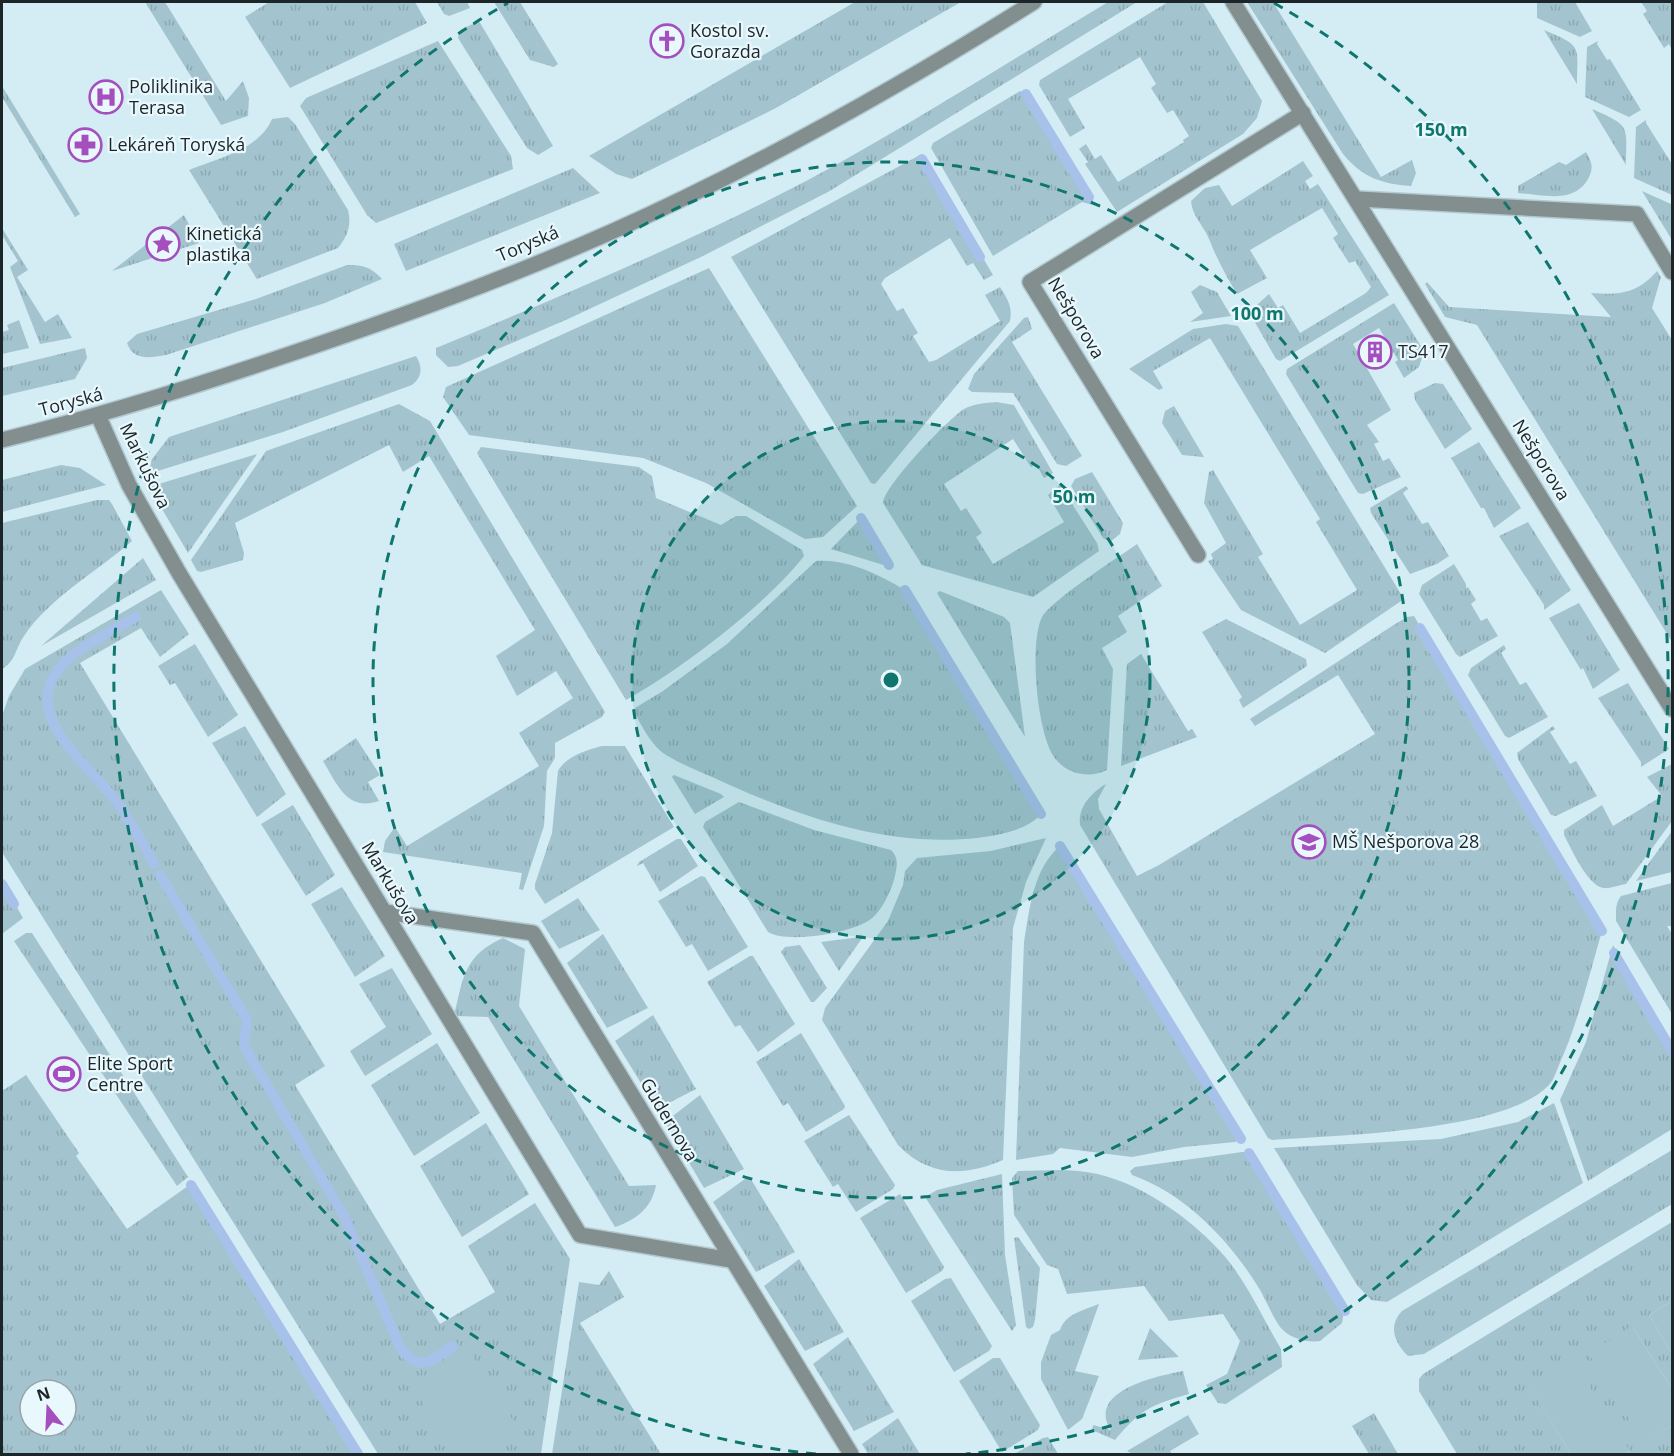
<svg xmlns="http://www.w3.org/2000/svg" width="1674" height="1456" font-family="'Open Sans',sans-serif">
<defs>
<pattern id="grass-tufts" width="24" height="20" patternUnits="userSpaceOnUse" patternTransform="scale(1.5)"><rect width="24" height="20" fill="#a3c4cf"/><path d="M3 7l-1-3M5 7V3M7 7l1-3M15 17l-1-3M17 17v-4M19 17l1-3" fill="none" stroke="#8ca8b2"/></pattern>
</defs>
<rect width="100%" height="100%" fill="#d4edf5"/>
<!-- grass -->
<g fill="url(#grass-tufts)" fill-rule="evenodd">
<path d="M145,2H165L226,101L243,81L249,98L248,116L221,125Z"/>
<path d="M269,2H415L427,23L290,88L245,17Z"/>
<path d="M437,2H467L470,8L449,16L444,14Z"/>
<path d="M494,2H520L558,64L554,67L530,60Z"/>
<path d="M855,2H961L776,108L632,179L616,174L589,156Z"/>
<path d="M1108,2H1137L828,192L703,256L568,319L458,366L448,367L436,355V348C562,296 687,243 808,180C910,125 1008,62 1108,2Z"/>
<path d="M1168,2H1203L1262,101L1257,118L1243,134L1117,212L1085,164L1088,162L1079,149L1086,144L1095,159L1101,155L1118,182L1184,142L1183,140L1189,136L1173,110L1167,113L1151,88L1156,84L1140,57L1068,99L1085,128L1070,137L1039,85L1040,80Z"/>
<path d="M1247,2H1273L1381,177L1412,160L1416,173L1411,186C1381,184 1362,177 1343,154Z"/>
<path d="M1537,2H1575L1592,31L1580,37L1537,18Z"/>
<path d="M1641,2H1672V50L1669,44L1664,48L1643,14L1647,11Z"/>
<path d="M479,21L553,146L538,155L527,148L458,38L460,30Z"/>
<path d="M1544,30C1582,46 1578,45 1577,84Z"/>
<path d="M438,41L511,156L513,169L376,223L367,215L300,106L306,98Z"/>
<path d="M1598,41L1597,44L1607,60L1610,59L1641,110L1629,117L1585,97L1587,47Z"/>
<path d="M2,86L80,214L75,217L2,97Z"/>
<path d="M1020,91L1028,93L1096,206L1082,202L993,256L931,148L933,143Z"/>
<path d="M1592,109C1630,126 1627,124 1626,165Z"/>
<path d="M288,117L295,124L348,210C352,225 347,237 338,248L257,279L189,170C218,158 259,150 272,119Z"/>
<path d="M1646,120V123L1672,164V195L1634,178L1636,127Z"/>
<path d="M1586,152C1592,162 1594,168 1588,179C1574,204 1542,195 1518,193V186L1559,162L1566,165Z"/>
<path d="M920,155L924,157L993,275L984,280L973,263L967,266L950,238L885,278L881,284L897,311L903,308L918,333L913,336L929,362L936,360L1000,321L985,295L1000,287C1007,298 1013,307 1010,321L875,484L871,483L731,257Z"/>
<path d="M1303,161L1313,176L1305,181L1310,189L1318,184L1389,295L1280,361L1276,359L1249,312L1269,294L1278,308L1283,305L1300,333L1366,293L1371,287L1355,261L1349,263L1333,238L1338,234L1322,208L1250,250L1267,278L1237,294C1226,276 1217,259 1209,239C1204,226 1192,216 1191,201L1205,188L1219,185L1232,206Z"/>
<path d="M573,168L600,193L406,271L394,244Z"/>
<path d="M1642,191L1671,204L1672,240Z"/>
<path d="M184,215L199,243L112,271Z"/>
<path d="M2,228L28,270L17,277L45,322L58,314L72,338L40,344L10,267L18,261L2,235Z"/>
<path d="M347,265C363,265 371,267 382,279L325,303L166,355C150,358 133,361 127,343L137,334L256,299Z"/>
<path d="M709,268L857,506L823,537L805,539L706,483L643,458L469,435L443,397L446,387Z"/>
<path d="M1657,271L1661,277L1652,308L1672,340V642L1477,325L1445,317L1425,284L1427,282L1449,307L1611,317L1591,293C1619,295 1637,294 1657,271Z"/>
<path d="M1200,285L1217,292L1231,316L1190,322L1203,313L1191,292Z"/>
<path d="M1394,303L1424,351L1419,367L1404,378L1395,362L1398,360L1379,328L1353,344L1391,410L1367,425L1379,442L1374,444L1383,461L1389,458L1401,477L1363,494L1358,493L1286,374L1287,369Z"/>
<path d="M1028,317L1032,329L1012,342L1082,456L1066,466L1057,464L1013,393L972,392L968,389L974,374L1024,318Z"/>
<path d="M19,320L29,348L2,354V332L9,330L7,325Z"/>
<path d="M1226,324L1238,326L1404,599L1325,653L1241,610L1208,561L1213,559L1211,554L1226,543L1204,503L1209,472L1213,470L1263,554L1258,557L1300,625L1357,590L1316,522L1320,519L1210,338L1153,371L1163,388L1159,390L1129,369L1193,329Z"/>
<path d="M85,348L87,358L75,379L2,396V368Z"/>
<path d="M416,356C423,367 422,377 412,385L283,432L148,474L152,459L169,437Z"/>
<path d="M1435,383L1443,384L1472,429L1445,449L1415,400L1414,393Z"/>
<path d="M996,402L1014,405L1053,473L1044,478L1036,464L1031,467L1013,439L944,484L961,511L966,508L982,533L976,537L993,564L1064,522L1048,495L1060,485L1097,543L1099,551L1033,597L922,565L883,503C884,486 948,419 964,409C973,404 985,403 996,402Z"/>
<path d="M399,404L430,421L605,712L602,717L555,743V758L547,771L544,826L523,890L519,889L522,873L383,852L385,841L395,827L407,846L539,766L519,733L573,698L556,671L517,696L496,656L535,630L429,456L403,472L389,445L235,523L244,553L243,560L201,572L197,571L191,560L266,451Z"/>
<path d="M1174,406L1204,457L1182,455L1162,423L1165,411Z"/>
<path d="M1479,442L1521,508L1494,528L1484,508H1481L1451,458Z"/>
<path d="M481,447L639,467L652,476L656,498L721,525L736,516H746L802,550L804,556C767,604 680,670 626,700L477,453Z"/>
<path d="M257,454L188,553L149,487Z"/>
<path d="M61,465L80,468L106,485L2,512V480Z"/>
<path d="M1092,472L1123,523L1120,534L1110,542L1103,538L1071,486L1075,479Z"/>
<path d="M1406,486L1408,489L1403,493L1422,524L1428,522L1449,556L1437,564L1410,574L1371,513L1370,508Z"/>
<path d="M97,500H109L112,504L132,541C99,570 48,599 24,636C15,649 16,661 2,669V523Z"/>
<path d="M863,516L892,564L887,566L831,549Z"/>
<path d="M1528,522L1571,590L1544,610V605L1499,536Z"/>
<path d="M1137,544L1162,586L1118,616L1127,632L1102,648L1113,669L1107,770C1089,779 1066,774 1054,757C1037,733 1029,643 1042,617C1052,600 1117,558 1137,544Z"/>
<path d="M143,558L156,580L41,646Z"/>
<path d="M816,561C848,558 884,577 910,593L1043,812C1027,831 1000,835 977,838C886,848 794,815 712,777C696,770 678,763 663,753C650,743 642,726 634,712L635,708L663,691L727,644Z"/>
<path d="M1454,564L1466,584V588L1468,587L1476,600L1471,604L1481,621L1487,618L1498,636L1460,657L1456,654L1419,594L1422,585Z"/>
<path d="M161,590L189,634L160,657L141,628L80,663L325,1066L295,1085L440,1324L495,1292L468,1246L535,1203L570,1259L541,1454H378L2,852V716L9,696L25,669Z"/>
<path d="M940,591L1004,617L1010,623L1025,737L937,593Z"/>
<path d="M1579,603L1620,670L1593,689L1583,668L1581,670L1549,618Z"/>
<path d="M1414,616L1602,931C1589,976 1578,1023 1559,1065C1556,1072 1554,1080 1549,1085C1505,1132 1338,1135 1272,1140L1268,1138L1080,825C1078,807 1091,793 1106,784L1098,799L1099,809L1137,876L1159,865L1375,734L1338,675L1255,726L1250,719L1392,626L1407,617Z"/>
<path d="M1226,619L1306,659L1307,666L1243,708L1239,700L1242,697L1202,632Z"/>
<path d="M195,644L238,715L208,737L175,683L170,685L158,666Z"/>
<path d="M1504,645L1506,649L1501,653L1520,685L1526,682L1548,717L1509,738L1505,736L1468,675L1471,668Z"/>
<path d="M1141,654L1188,731L1192,729L1197,737L1121,766L1127,664Z"/>
<path d="M1628,683L1669,749L1641,767V762L1598,698Z"/>
<path d="M245,726L286,794L257,817L212,743Z"/>
<path d="M1553,726L1555,729L1550,732L1570,764L1576,761L1597,796L1556,816L1551,815L1518,759L1517,753Z"/>
<path d="M356,738L380,775L368,782L379,801C347,812 337,784 323,761Z"/>
<path d="M602,746H625L674,827L545,904L535,889V884L552,833L558,771C566,756 587,750 602,746Z"/>
<path d="M1672,764V821L1626,884C1619,885 1609,889 1603,888C1587,885 1571,848 1564,835V830L1602,805L1613,826L1662,796L1647,777Z"/>
<path d="M674,775L721,794L724,797L695,814L672,777Z"/>
<path d="M739,802L814,830L891,850C899,858 897,866 895,876C891,891 883,909 871,919C853,933 787,944 768,932L703,827L705,822Z"/>
<path d="M293,805L335,875L306,896L261,824Z"/>
<path d="M1672,831V872L1636,881Z"/>
<path d="M1046,838L1026,882L1013,928L1003,1160C964,1177 929,1177 898,1145L822,1020L825,1008L888,921L903,885L905,871L917,858L991,851Z"/>
<path d="M677,839H681L698,866L660,892L643,863L637,866L639,862Z"/>
<path d="M1062,844L1243,1138L1235,1142L1184,1147L1132,1157L1060,1148L1053,1154L1016,1160L1024,942C1030,907 1033,868 1062,844Z"/>
<path d="M701,876L705,877L748,947L708,971L692,944L686,947L658,901Z"/>
<path d="M2,881L23,918L2,934Z"/>
<path d="M1672,883V926H1667L1672,934V1014L1616,921C1616,911 1615,904 1621,896Z"/>
<path d="M342,887L385,956L355,977L311,904Z"/>
<path d="M578,898L600,930L559,949L541,921Z"/>
<path d="M26,933H32L188,1177L177,1186L14,941Z"/>
<path d="M603,934L648,1008L607,1028L567,963Z"/>
<path d="M863,937L839,971L821,942L861,937Z"/>
<path d="M503,938L525,949L519,1006L629,1186L656,1185C652,1208 636,1220 615,1227L488,1017L454,1016C463,978 464,955 503,938Z"/>
<path d="M800,945L827,988L814,1002H811L781,952L785,947Z"/>
<path d="M1613,945L1672,1045V1129L1588,1181L1560,1100L1586,1042Z"/>
<path d="M750,956H753L795,1024L758,1052L740,1025L735,1027L707,982Z"/>
<path d="M392,968L432,1034L365,1076L350,1051L386,1027L359,984Z"/>
<path d="M653,1015L696,1089L657,1109L615,1041Z"/>
<path d="M801,1033L845,1106L844,1109L806,1132L788,1103L783,1106L756,1062Z"/>
<path d="M437,1043L480,1113L414,1156L371,1085Z"/>
<path d="M26,1075L79,1153L76,1156L127,1229L188,1186L195,1187L360,1454H2V1091ZM30,1390H66V1426H30Z"/>
<path d="M700,1095L744,1169L704,1188L665,1122Z"/>
<path d="M1554,1103L1583,1183L1387,1302L1371,1300L1357,1285L1274,1148L1441,1139L1518,1122Z"/>
<path d="M849,1115L895,1185L893,1189L856,1212L838,1184L833,1187L804,1141Z"/>
<path d="M486,1123L529,1194L462,1237L420,1166Z"/>
<path d="M1672,1150V1204L1424,1354L1408,1356C1394,1342 1388,1326 1402,1311Z"/>
<path d="M1242,1152H1252L1345,1306L1342,1323L1320,1341C1308,1343 1291,1339 1282,1329C1274,1321 1265,1297 1257,1285C1228,1239 1185,1194 1132,1175L1130,1171L1135,1167Z"/>
<path d="M1018,1171C1038,1171 1058,1169 1078,1171C1130,1175 1186,1214 1220,1251C1245,1278 1262,1317 1281,1349L1282,1367L1226,1404L1218,1403L1206,1385L1227,1374L1240,1341L1223,1314L1169,1321L1144,1286L1067,1294L1058,1269L1047,1265L1014,1215L1012,1178Z"/>
<path d="M1002,1174L1005,1255L1016,1325L1012,1331L925,1197L937,1190Z"/>
<path d="M749,1176L795,1252L756,1272L713,1202Z"/>
<path d="M900,1194L944,1267L942,1271L906,1293L860,1218Z"/>
<path d="M1672,1222V1301L1649,1315L1672,1354V1389L1632,1326L1644,1442L1672,1425V1454H1624L1630,1451L1531,1389L1571,1454H1457L1419,1391V1379L1423,1374Z"/>
<path d="M1018,1237L1040,1268L1035,1320L1033,1327L1029,1329L1026,1327L1014,1238Z"/>
<path d="M799,1259L844,1332L805,1351L764,1286Z"/>
<path d="M609,1271L624,1297L580,1323L661,1454H552L579,1282L599,1285Z"/>
<path d="M951,1278L992,1346L989,1351L954,1372L911,1301L945,1279Z"/>
<path d="M1099,1304L1075,1371L1099,1376L1082,1419L1068,1430L1041,1379V1362L1051,1335L1060,1330C1065,1314 1084,1310 1099,1304Z"/>
<path d="M1150,1328L1179,1357L1138,1360Z"/>
<path d="M848,1337L894,1412L854,1431L813,1364Z"/>
<path d="M993,1358H1000L1040,1425L1038,1430L1002,1452L959,1381Z"/>
<path d="M1183,1371L1189,1394C1151,1405 1141,1409 1115,1440L1092,1430L1093,1425L1111,1430C1086,1391 1157,1376 1183,1371Z"/>
<path d="M1374,1413L1398,1454H1369L1352,1426Z"/>
<path d="M1188,1415L1199,1434L1170,1451L1172,1454H1133L1127,1451Z"/>
<path d="M898,1418L920,1454H868L862,1444Z"/>
<path d="M1048,1437L1058,1454H1014L1043,1438Z"/>
</g>
<!-- pitch -->
<g fill="#a3c4cf">
<path d="M1672,1301V1354L1649,1315Z"/>
<path d="M1632,1326L1672,1389V1425L1644,1443L1588,1353Z"/>
<path d="M468,1349L521,1433L487,1454H454L411,1384Z"/>
<path d="M1574,1362L1630,1451L1624,1454H1571L1530,1388Z"/>
</g>
<g fill="none" stroke-linecap="round" stroke-linejoin="round">
<!-- stream -->
<g stroke="#a7c1ea" stroke-width="10">
<path d="M1026,94L1089,197"/>
<path d="M922,159L980,257"/>
<path d="M861,518L889,565"/>
<path d="M905,590L1041,814"/>
<path d="M136,617C116,629 92,640 73,655C6,709 88,761 119,805C132,823 143,844 154,864"/>
<path d="M1420,628L1602,931"/>
<path d="M1060,846L1241,1139"/>
<path d="M160,875L247,1020L244,1046L344,1216L400,1347C419,1374 432,1361 453,1346"/>
<path d="M2,884L14,904"/>
<path d="M1614,953L1672,1051"/>
<path d="M1249,1153L1345,1311"/>
<path d="M191,1185L358,1454"/>
</g>
<!-- minor casing -->
<g stroke="#b3c9d0" stroke-width="18">
<g id="minor">
<path d="M1233,2L1672,709"/>
<path d="M1358,199L1637,214L1672,272"/>
<path d="M98,415L129,485L179,573L580,1235L731,1260"/>
<path d="M2,440C95,417 187,389 278,358C416,312 553,262 684,198C804,140 921,73 1034,2"/>
<path d="M1198,555L1030,282L1303,113"/>
<path d="M385,912L533,933L851,1454"/>
</g>
</g>
<!-- minor -->
<use href="#minor" stroke="#838e8f" stroke-width="15"/>
</g>
<!-- distance rings -->
<circle cx="891" cy="680" r="259" fill="#0f766e" fill-opacity=".12"/>
<g fill="none" stroke="#0f766e" stroke-width="3" stroke-dasharray="10 8">
<circle cx="891" cy="680" r="259"/>
<circle cx="891" cy="680" r="518"/>
<path d="M816 1454A778 778 0 0 1 508 3M1274 3A778 778 0 0 1 966 1454"/>
</g>
<!-- icons -->
<defs>
<g id="church-ring" transform="scale(1.725)"><circle r="9.5" fill="#e9f8fd" stroke="#a44fbd" stroke-width="1.5"/><path d="M-1.2-6h2.4v3.5h3.3v2.4h-3.3V6h-2.4V-.1h-3.3v-2.4h3.3Z" fill="#a44fbd"/></g>
<g id="hospital-ring" transform="scale(1.725)"><circle r="9.5" fill="#e9f8fd" stroke="#a44fbd" stroke-width="1.5"/><path d="M-5-5h3v3.5h4V-5h3V5h-3V1.5h-4V5h-3Z" fill="#a44fbd"/></g>
<g id="pharmacy-ring" transform="scale(1.725)"><circle r="9.5" fill="#e9f8fd" stroke="#a44fbd" stroke-width="1.5"/><path d="M-2-6h4v4h4v4h-4v4h-4v-4h-4v-4h4Z" fill="#a44fbd"/></g>
<g id="sight-ring" transform="scale(1.725)"><circle r="9.5" fill="#e9f8fd" stroke="#a44fbd" stroke-width="1.5"/><path d="M0-6L1.8-2.2L6-1.7L2.9 1.2L3.7 5.4L0 3.3L-3.7 5.4L-2.9 1.2L-6-1.7L-1.8-2.2Z" fill="#a44fbd"/></g>
<g id="building-ring" transform="scale(1.725)"><circle r="9.5" fill="#e9f8fd" stroke="#a44fbd" stroke-width="1.5"/><path d="M-4-6H4V6H1V3H-1V6H-4ZM-2.5-4.3h1.7v1.8h-1.7ZM.8-4.3h1.7v1.8H.8ZM-2.5-1h1.7V.8h-1.7ZM.8-1h1.7V.8H.8Z" fill="#a44fbd"/></g>
<g id="school-ring" transform="scale(1.725)"><circle r="9.5" fill="#e9f8fd" stroke="#a44fbd" stroke-width="1.5"/><path d="M0-5L7-2L0 1L-7-2ZM-4 1L0 2.5L4 1V4Q0 6-4 4Z" fill="#a44fbd"/></g>
<g id="stadium-ring" transform="scale(1.725)"><circle r="9.5" fill="#e9f8fd" stroke="#a44fbd" stroke-width="1.5"/><path d="M0-5a6.5 5 0 1 0 0 10a6.5 5 0 1 0 0-10ZM-3.5-1.8h7v3.6h-7Z" fill="#a44fbd"/></g>
</defs>
<g fill-rule="evenodd">
<use href="#church-ring" x="667" y="41"/>
<use href="#hospital-ring" x="106" y="97"/>
<use href="#pharmacy-ring" x="85" y="145"/>
<use href="#sight-ring" x="163" y="244"/>
<use href="#building-ring" x="1375" y="352"/>
<use href="#school-ring" x="1309" y="842"/>
<use href="#stadium-ring" x="64" y="1074"/>
</g>
<g text-anchor="middle" stroke-width="4.5" stroke-linejoin="round" paint-order="stroke">
<!-- poi labels -->
<g font-size="18" fill="#1c2528" stroke="#e9f8fd" text-anchor="start">
<text x="690" y="37">Kostol sv.<tspan x="690" dy="21">Gorazda</tspan></text>
<text x="129" y="93">Poliklinika<tspan x="129" dy="21">Terasa</tspan></text>
<text x="108" y="151">Lekáreň Toryská</text>
<text x="186" y="240">Kinetická<tspan x="186" dy="21">plastika</tspan></text>
<text x="1398" y="358">TS417</text>
<text x="1332" y="848">MŠ Nešporova 28</text>
<text x="87" y="1070">Elite Sport<tspan x="87" dy="21">Centre</tspan></text>
</g>
<!-- street labels -->
<g font-size="18" fill="#1c2528" stroke="#e9f8fd">
<text transform="translate(528 244) rotate(-23)" y="6">Toryská</text>
<text transform="translate(1076 318) rotate(59)" y="6">Nešporova</text>
<text transform="translate(71 402) rotate(-15)" y="6">Toryská</text>
<text transform="translate(1541 460) rotate(58)" y="6">Nešporova</text>
<text transform="translate(145 466) rotate(64)" y="6">Markušova</text>
<text transform="translate(390 883) rotate(59)" y="6">Markušova</text>
<text transform="translate(669 1120) rotate(59)" y="6">Gudernova</text>
</g>
</g>
<circle cx="891" cy="680" r="9" fill="#0f766e" stroke="#e9f8fd" stroke-width="3"/>
<g font-size="18" text-anchor="middle" font-weight="bold" fill="#0f766e" stroke="#e9f8fd" stroke-width="4.5" stroke-linejoin="round" paint-order="stroke">
<text x="1441" y="136">150 m</text>
<text x="1257" y="320">100 m</text>
<text x="1074" y="503">50 m</text>
</g>
<!-- border -->
<rect width="1674" height="1456" fill="none" stroke="#1c2528" stroke-width="6"/>
<!-- north arrow -->
<g transform="translate(48 1408) rotate(342)"><circle r="28" fill="#e9f8fd" stroke="#97a4a8" stroke-width="1.5"/>
<path d="M0-4.5L10 22L0 15L-10 22Z" fill="#a44fbd"/>
<text y="-9" font-size="16" font-weight="bold" text-anchor="middle" fill="#1c2528">N</text>
</g>
</svg>
